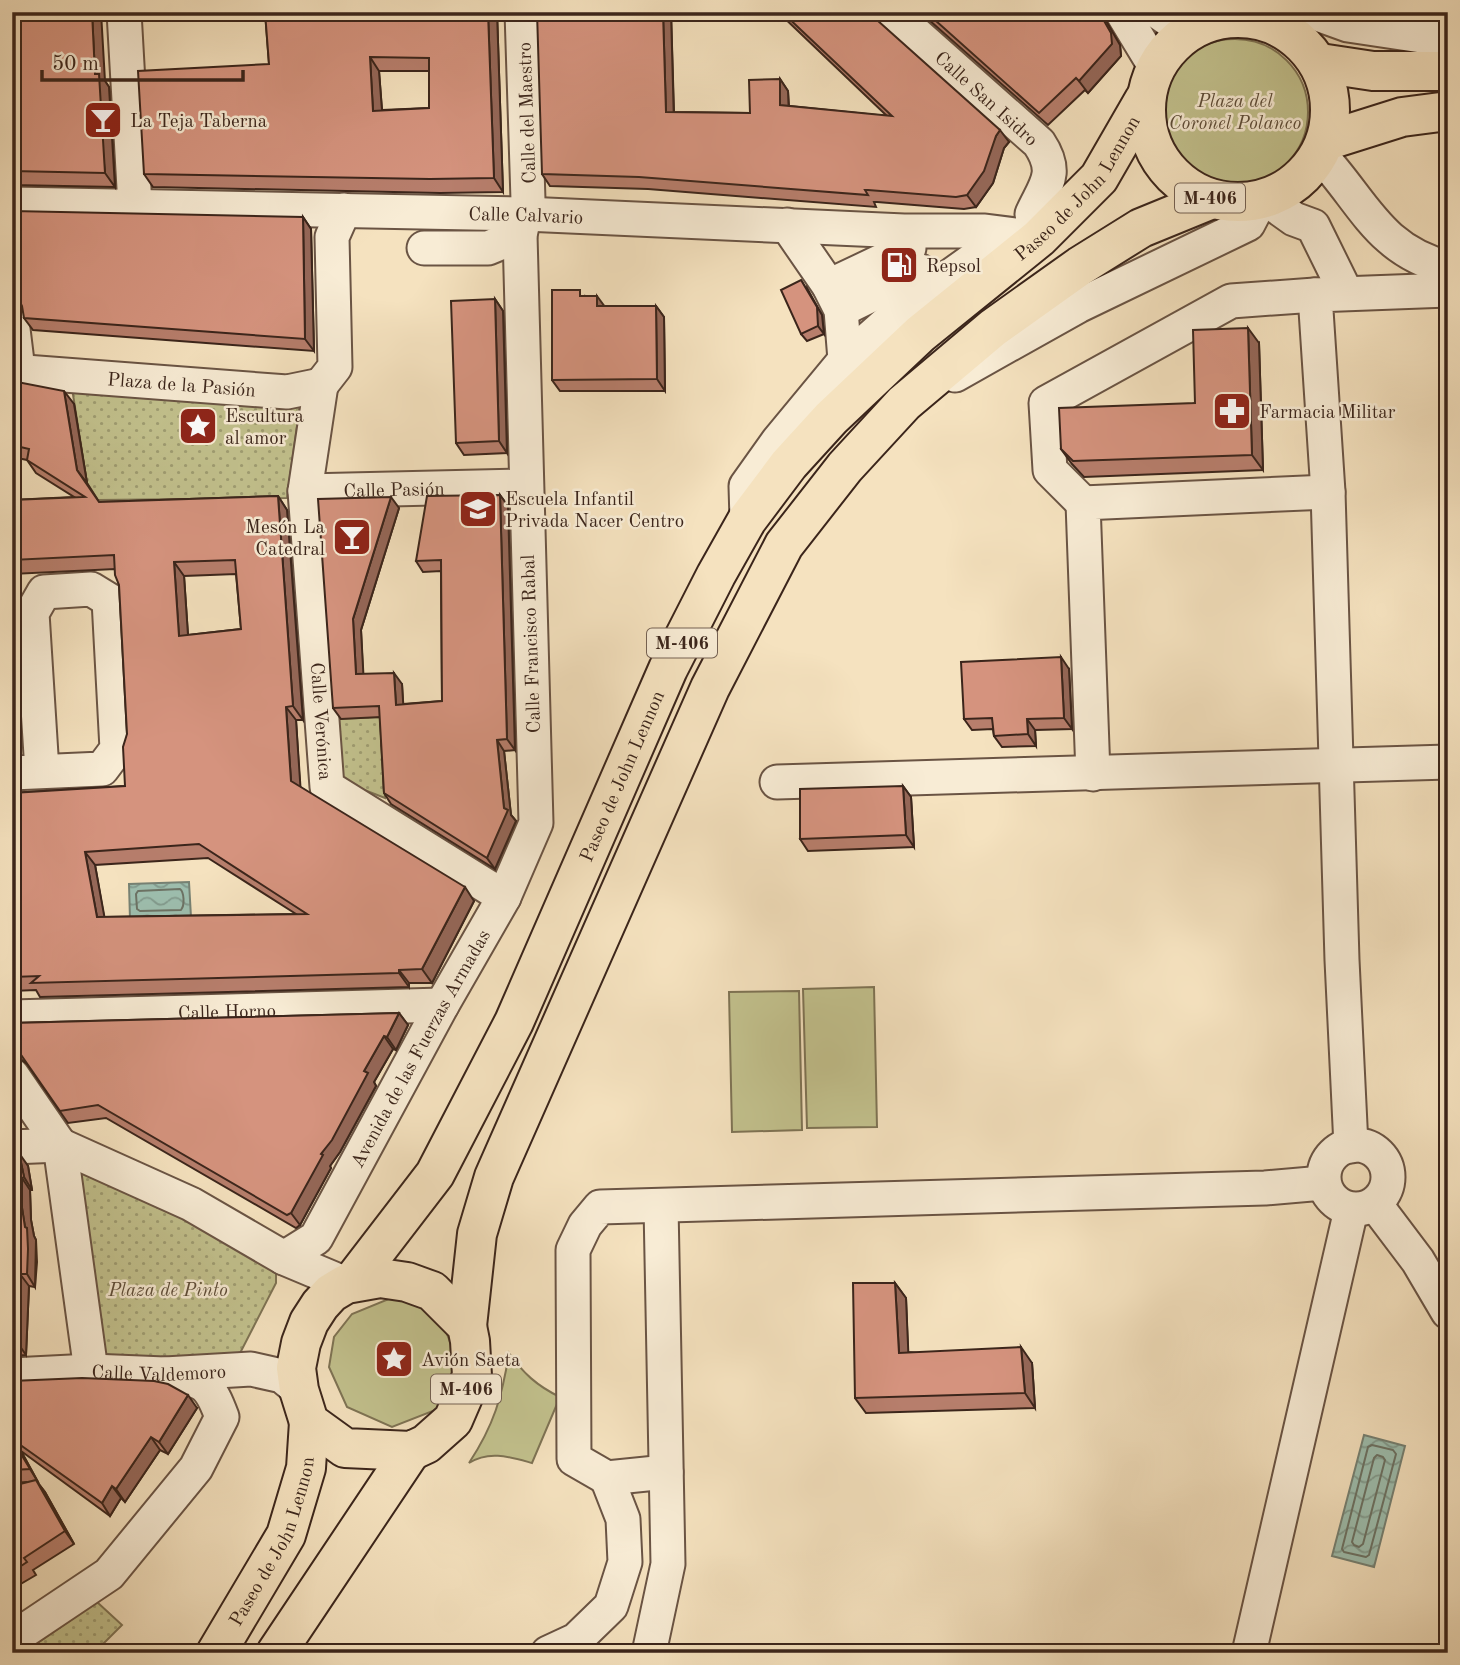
<svg xmlns="http://www.w3.org/2000/svg" width="1460" height="1665" font-family="'Old Standard TT',serif">
<defs>
<pattern id="park-dots" width="8" height="8" patternUnits="userSpaceOnUse" patternTransform="scale(1.75)"><rect width="8" height="8" fill="#c2c18d"/><path d="M2 2h.1M6 6h.1" fill="none" stroke="#9f9d72" stroke-width="1.8" stroke-linecap="round"/></pattern>
<pattern id="water-waves" width="16" height="10" patternUnits="userSpaceOnUse" patternTransform="scale(1.75)"><rect width="16" height="10" fill="#9dbeae"/><path d="M0 5q4-4 8 0t8 0" fill="none" stroke="#819a8d"/></pattern>
</defs>
<rect width="100%" height="100%" fill="#f5e2bf"/>
<filter id="stains"><feTurbulence type="fractalNoise" baseFrequency=".00286" numOctaves="4"/><feColorMatrix values="0 0 0 0 .2 0 0 0 0 .09 0 0 0 0 .02 0 0 0 .5 -.17"/></filter>
<radialGradient id="worn" r=".72"><stop offset=".6" stop-color="#630" stop-opacity="0"/><stop offset="1" stop-color="#630" stop-opacity=".3"/></radialGradient>
<!-- green -->
<g fill="#c2c18d" stroke="#7e7354" stroke-width="2">
<circle cx="1235" cy="112" r="73"/>
<path d="M874,987L877,1127L807,1128L803,989Z"/>
<path d="M799,991L802,1130L732,1132L729,992Z"/>
<path d="M391,1298C443,1308 441,1318 458,1364L438,1409L392,1427L347,1407L329,1367L334,1337L352,1314Z"/>
<path d="M509,1353C523,1373 537,1386 560,1397L532,1463C510,1457 489,1450 469,1463C494,1425 502,1397 509,1353Z"/>
</g>
<!-- park -->
<g fill="url(#park-dots)" stroke="#7e7354" stroke-width="2">
<path d="M71,382L301,397L287,498L98,500L87,483Z"/>
<path d="M382,717L385,798L341,781L335,719Z"/>
<path d="M80,1169L276,1263V1283L237,1359L101,1362Z"/>
<path d="M97,1602L122,1625L94,1653H23Z"/>
</g>
<!-- water -->
<g fill="url(#water-waves)" stroke="#768173" stroke-width="2">
<path d="M189,882L191,917L130,919L129,884Z"/>
<path d="M1364,1435L1405,1446L1374,1567L1332,1556Z"/>
</g>
<g fill="none" stroke-linecap="round" stroke-linejoin="round">
<!-- shore -->
<g stroke="#6c7264" stroke-width="2">
<path d="M180,889C184,892 185,905 181,910L140,911L137,909L136,894L138,891Z"/>
<path d="M1372,1445L1393,1450L1396,1454L1369,1555L1366,1557L1344,1552L1342,1549L1368,1447Z"/>
<path d="M1377,1455L1383,1457L1385,1460L1363,1544L1359,1547L1354,1545L1352,1542L1374,1458Z"/>
</g>
<!-- minor casing -->
<g stroke="#6a5444" stroke-width="37">
<g id="minor">
<path d="M124,12L135,206"/>
<path d="M1122,12L1156,68"/>
<path d="M1158,12L1188,33"/>
<path d="M1312,12L1348,25L1448,40"/>
<path d="M1227,18L1234,12"/>
<path d="M1320,155C1364,202 1378,250 1448,268"/>
<path d="M1266,199L1294,219L1313,226L1346,293"/>
<path id="s1" d="M12,204L525,214L904,231H985L1039,238L1032,214C1046,184 1059,173 1039,143L891,12"/>
<path d="M787,225L829,286L841,310L845,360"/>
<path d="M424,248H488L520,235"/>
<path d="M829,286L909,248"/>
<path d="M841,310L920,271"/>
<path d="M12,321L18,370"/>
<path id="s2" d="M12,371L287,392L321,385"/>
<path d="M955,375L1078,306L1248,224L1260,201"/>
<path id="s3" d="M321,385L305,491L327,787L504,897"/>
<path d="M321,385L335,367L332,237L344,210"/>
<path id="s4" d="M305,491L526,486"/>
<path d="M1083,503L1050,470L1046,403L1231,301L1315,295"/>
<path d="M747,520L746,486L778,441L845,360L897,314L984,252L1016,257"/>
<path d="M12,773L102,769L117,749L109,600L91,589L44,592L32,613L42,771"/>
<path d="M1093,774L1083,503L1328,492"/>
<path d="M777,782L1448,762"/>
<path id="s5" d="M12,1017L442,1005"/>
<path d="M12,1075L60,1145L91,1371"/>
<circle cx="1356" cy="1177" r="32"/>
<path d="M1351,1146L1342,960L1328,492L1315,295L1448,290"/>
<path d="M12,1147L60,1145L191,1204L284,1258L346,1284"/>
<path d="M1375,1204L1418,1261L1448,1312"/>
<path id="s6" d="M284,1258L316,1238L442,1005L504,897L536,823L520,235L528,200L522,12"/>
<path id="s7" d="M12,1375L91,1371L165,1374L251,1369L282,1376L299,1390"/>
<path d="M666,1472L607,1478L574,1459L573,1250L585,1225L600,1207L1265,1188L1323,1183"/>
<path d="M12,1639L109,1574L196,1468L222,1417C208,1379 203,1382 165,1374"/>
<path d="M548,1653L576,1640L611,1606L625,1562L623,1519L607,1478"/>
<path d="M649,1653L668,1564L661,1206"/>
<path d="M1249,1653L1351,1210"/>
</g>
</g>
<!-- highway casing -->
<g stroke="#3b251b" stroke-width="42">
<g id="highway">
<circle cx="1238" cy="110" r="92"/>
<path d="M1320,63L1373,71H1448"/>
<path d="M1329,140L1402,117L1448,111"/>
<path d="M380,1278L407,1282L432,1291L467,1326L470,1341L472,1376L453,1420L426,1444L411,1451L345,1448L309,1422L299,1390L296,1368L301,1343L309,1322L320,1305L331,1293L346,1284Z"/>
<path id="s8" d="M352,1282L435,1174L514,1022L668,669L716,575L747,520L789,464L831,418L920,334L1039,238L1099,178L1144,100"/>
<path d="M467,1326L477,1234L494,1177L710,688L784,545L845,467L904,403L993,328L1080,266L1141,228L1212,199"/>
<path id="s9" d="M216,1653L286,1535L306,1468L309,1422"/>
<path d="M276,1653L411,1451"/>
</g>
</g>
<!-- minor -->
<use href="#minor" stroke="#f8ecd5" stroke-width="33"/>
<!-- highway -->
<use href="#highway" stroke="#f5e2bf" stroke-width="38"/>
</g>
<!-- wall -->
<g fill="#b77e6c" stroke="#3b251b" stroke-width="2" fill-rule="evenodd">
<path d="M12,12L105,81L109,87L115,187L12,185Z"/>
<path d="M265,12H497L503,192L440,193L153,187L144,174L269,64ZM379,71H429V108L382,110Z"/>
<path d="M671,12L674,112L750,113L780,79L788,91L789,106L887,116L778,12H872L873,17L1009,142L1004,148L993,183L976,207L964,209L877,202H874L876,207L648,189L550,186L542,174Z"/>
<path d="M920,12H1100L1120,45L1121,56L1088,93L1085,90L1048,125Z"/>
<path d="M303,217L311,229L314,351L33,330L24,318Z"/>
<path d="M807,288L822,315L824,334L807,341L801,334Z"/>
<path d="M585,296L604,306H656L664,317L665,391H560L552,380Z"/>
<path d="M495,299L503,311L507,453L464,455L456,443Z"/>
<path d="M1259,343L1263,470L1084,477L1072,464L1061,449L1195,403Z"/>
<path d="M12,381L74,404L87,483L99,502L278,496L287,510L303,720H296L300,787L474,901L432,983H409V987L40,997L36,990L12,991V793L125,786L127,734L119,585L115,569L12,574V500L74,497L36,473L27,460L12,457ZM236,574L241,629L188,635L184,576ZM208,858L296,914L104,917L95,865Z"/>
<path d="M500,495L508,506L515,750L504,751L511,815L516,821L495,869L391,804L384,793L380,717L341,719L333,708L399,508L361,630L363,674L402,684L403,704L442,701L441,571L423,572L416,561Z"/>
<path d="M12,600L20,738H12Z"/>
<path d="M1069,669L1072,729L1035,730L1036,746L1002,747L994,736L993,729L972,730L964,719Z"/>
<path d="M903,786L911,797L914,847L808,851L800,839Z"/>
<path d="M399,1013L408,1025L396,1050L393,1049L374,1082L376,1086L340,1152L330,1166L331,1168L300,1225L296,1228L106,1118L68,1123L27,1064L18,1057L12,1049V1023Z"/>
<path d="M12,1153L28,1166L32,1190H30L31,1220L34,1236L36,1240L37,1262L35,1287L29,1286L26,1355L12,1356Z"/>
<path d="M895,1283L906,1298L908,1352L1032,1363L1035,1408L866,1413L855,1398Z"/>
<path d="M12,1381L197,1408L168,1454L160,1450L125,1502L121,1498L110,1516L21,1451L38,1482H37L45,1492L74,1544L33,1570L36,1575L12,1589V1486L27,1482L12,1483Z"/>
</g>
<!-- shaded-wall -->
<g fill="#956758" stroke="#3b251b" stroke-width="2">
<path d="M92,12H101L105,81L109,87L115,187L105,173L95,74Z"/>
<path d="M488,12H497L503,192L494,178Z"/>
<path d="M663,12H671L674,124L666,112Z"/>
<path d="M1099,12L1105,19L1120,45L1121,56L1088,93L1079,81Z"/>
<path d="M370,57L379,71L383,124L373,111Z"/>
<path d="M780,79L788,91L789,117L780,105Z"/>
<path d="M1000,130L1009,142L1004,148L993,183L976,207L967,195L996,136Z"/>
<path d="M303,217L311,229L314,351L305,339Z"/>
<path d="M801,280L822,315L824,334L818,326Z"/>
<path d="M597,296L605,307L597,306Z"/>
<path d="M495,299L503,311L507,453L499,441Z"/>
<path d="M656,306L664,317L665,391L657,379Z"/>
<path d="M1248,328L1259,343L1263,470L1252,455Z"/>
<path d="M64,391L74,404L87,483L77,470Z"/>
<path d="M500,495L508,506L515,750L507,739Z"/>
<path d="M278,496L287,510L303,720L293,706Z"/>
<path d="M391,497L399,508L361,630L364,685L356,674L353,619Z"/>
<path d="M174,562L184,576L189,650L179,636Z"/>
<path d="M12,600L20,738L12,726Z"/>
<path d="M1061,657L1069,669L1072,729L1064,718Z"/>
<path d="M394,673L402,684L404,716L396,705Z"/>
<path d="M286,707L296,720L301,795L291,781Z"/>
<path d="M1027,719L1035,730L1036,746L1028,734Z"/>
<path d="M497,740L504,751L511,815L516,821L495,869L487,858L504,808Z"/>
<path d="M903,786L911,797L914,847L906,835Z"/>
<path d="M85,852L95,865L107,931L97,917Z"/>
<path d="M465,887L474,901L432,983L422,969Z"/>
<path d="M399,970L409,983V987L399,973Z"/>
<path d="M399,1013L408,1025L396,1050L387,1037Z"/>
<path d="M384,1036L393,1049L374,1082L376,1086L340,1152L330,1166L331,1168L300,1225L291,1213L364,1071Z"/>
<path d="M19,1153L28,1166L32,1190L24,1177Z"/>
<path d="M22,1178L30,1190L31,1220L34,1236L36,1240L35,1287L27,1274L25,1227L22,1208Z"/>
<path d="M20,1274L29,1286L26,1355L17,1342Z"/>
<path d="M895,1283L906,1298L909,1368L899,1353Z"/>
<path d="M1021,1347L1032,1363L1035,1408L1025,1393Z"/>
<path d="M188,1395L197,1408L168,1454L159,1442Z"/>
<path d="M151,1437L160,1450L125,1502L116,1489Z"/>
<path d="M12,1439L21,1451L38,1482L30,1469Z"/>
<path d="M36,1480L45,1492L74,1544L65,1531Z"/>
<path d="M112,1486L121,1498L110,1516L102,1503Z"/>
</g>
<!-- building -->
<g fill="#d5937e" stroke="#3b251b" stroke-width="2" fill-rule="evenodd">
<path d="M12,12H92L95,74H99L105,173L12,171Z"/>
<path d="M265,12H488L494,178L430,179L144,174L138,71L269,64ZM370,57L429,58V108L373,111Z"/>
<path d="M537,12H663L666,112L750,113L749,80L780,79V105L892,116L782,12H868L1000,130L996,136L984,171L967,195L956,197L868,190H865L868,195L639,177L542,174Z"/>
<path d="M926,12H1099L1111,33L1112,44L1079,81L1076,78L1039,113Z"/>
<path d="M12,211L303,217L305,339L24,318L22,306L17,296L12,266Z"/>
<path d="M801,280L817,307L818,326L801,334L781,290Z"/>
<path d="M552,290H580V296H597V306H656L657,379L552,380Z"/>
<path d="M495,299L499,441L456,443L451,301Z"/>
<path d="M1248,328L1252,455L1073,461L1061,449L1059,408L1195,403L1193,330Z"/>
<path d="M12,381L64,391L77,470L99,502L278,496L293,706L286,707L291,781L465,887L422,969L399,970V973L31,983L39,976L12,977V793L125,786L123,747L127,734L119,585L115,575L114,555L12,560V500L85,497L27,460L29,449L12,445ZM235,560L241,629L179,636L174,562ZM199,844L307,914L97,917L85,852Z"/>
<path d="M500,495L507,739L497,740L504,808L508,810L487,858L384,793L379,706L333,708L318,499L391,497L353,619L356,674L394,673L396,705L442,701L441,560L416,561L427,496Z"/>
<path d="M1061,657L1064,718L1027,719L1028,734L994,736L992,718L964,719L961,662Z"/>
<path d="M903,786L906,835L800,839V789Z"/>
<path d="M399,1013L387,1037L384,1036L364,1071L368,1073L332,1140L321,1154L323,1155L291,1213L287,1215L98,1105L60,1111L19,1052L12,1047V1023Z"/>
<path d="M12,1153H19L24,1177L22,1178V1208L25,1227L27,1228L28,1249L27,1274H20L17,1342L12,1343Z"/>
<path d="M853,1283H895L899,1353L1021,1347L1025,1393L855,1398Z"/>
<path d="M82,1378L154,1381L168,1384L188,1395L159,1442L151,1437L116,1489L112,1486L102,1503L12,1439L30,1469L12,1470V1381Z"/>
<path d="M36,1480L65,1531L24,1558L27,1562L12,1572V1486Z"/>
</g>
<!-- icons -->
<defs>
<g id="bar-square" transform="scale(2.0125)"><rect x="-9" y="-9" width="18" height="18" rx="4" fill="#8f2418" stroke="#f8ecd5"/><path d="M-6-5H6L.8 .8V4.5H3.5V6h-7V4.5H-.8V.8Z" fill="#fff"/></g>
<g id="fuel-square" transform="scale(2.0125)"><rect x="-9" y="-9" width="18" height="18" rx="4" fill="#8f2418" stroke="#f8ecd5"/><path d="M-5.5-6h7V0h2V4h1.3V-2.5L3-4.5l.8-.8L6-3V5H2.5V1h-1V6h-7ZM-4.2-4.7v3.2H.2V-4.7Z" fill="#fff"/></g>
<g id="pharmacy-square" transform="scale(2.0125)"><rect x="-9" y="-9" width="18" height="18" rx="4" fill="#8f2418" stroke="#f8ecd5"/><path d="M-2-6h4v4h4v4h-4v4h-4v-4h-4v-4h4Z" fill="#fff"/></g>
<g id="sight-square" transform="scale(2.0125)"><rect x="-9" y="-9" width="18" height="18" rx="4" fill="#8f2418" stroke="#f8ecd5"/><path d="M0-6L1.8-2.2L6-1.7L2.9 1.2L3.7 5.4L0 3.3L-3.7 5.4L-2.9 1.2L-6-1.7L-1.8-2.2Z" fill="#fff"/></g>
<g id="school-square" transform="scale(2.0125)"><rect x="-9" y="-9" width="18" height="18" rx="4" fill="#8f2418" stroke="#f8ecd5"/><path d="M0-5L7-2L0 1L-7-2ZM-4 1L0 2.5L4 1V4Q0 6-4 4Z" fill="#fff"/></g>
</defs>
<g fill-rule="evenodd">
<use href="#bar-square" x="103" y="120"/>
<use href="#fuel-square" x="899" y="265"/>
<use href="#pharmacy-square" x="1232" y="411"/>
<use href="#sight-square" x="198" y="426"/>
<use href="#school-square" x="478" y="509"/>
<use href="#bar-square" x="352" y="537"/>
<use href="#sight-square" x="394" y="1359"/>
</g>
<g text-anchor="middle" stroke-width="5" stroke-linejoin="round" paint-order="stroke">
<!-- shield labels -->
<g fill="#f8ecd5" stroke="#746153" stroke-width="2">
<rect x="1175" y="183.5" width="70" height="29" rx="5"/>
<rect x="647" y="628.5" width="70" height="29" rx="5"/>
<rect x="431" y="1374.5" width="70" height="29" rx="5"/>
</g>
<g font-size="18" font-weight="bold" fill="#3b251b">
<text x="1210" y="204">M-406</text>
<text x="682" y="649">M-406</text>
<text x="466" y="1395">M-406</text>
</g>
<!-- street labels -->
<g font-size="19" fill="#3b251b" stroke="#f8ecd5">
<text transform="translate(987 98) rotate(42)" y="7">Calle San Isidro</text>
<text transform="translate(526 113) rotate(-92)" y="7">Calle del Maestro</text>
<text dy="7" stroke="none"><textPath href="#s8" startOffset="1332">Paseo de John Lennon</textPath></text>
<text dy="7" stroke="none"><textPath href="#s1" startOffset="514">Calle Calvario</textPath></text>
<text dy="7" stroke="none"><textPath href="#s2" startOffset="170">Plaza de la Pasión</textPath></text>
<text dy="7" stroke="none"><textPath href="#s4" startOffset="89">Calle Pasión</textPath></text>
<text transform="translate(530 644) rotate(-92)" y="7">Calle Francisco Rabal</text>
<text dy="7" stroke="none"><textPath href="#s3" startOffset="338">Calle Verónica</textPath></text>
<text dy="7" stroke="none"><textPath href="#s8" startOffset="576">Paseo de John Lennon</textPath></text>
<text dy="7" stroke="none"><textPath href="#s5" startOffset="215">Calle Horno</textPath></text>
<text dy="7" stroke="none"><textPath href="#s6" startOffset="254">Avenida de las Fuerzas Armadas</textPath></text>
<text dy="7" stroke="none"><textPath href="#s7" startOffset="147">Calle Valdemoro</textPath></text>
<text dy="7" stroke="none"><textPath href="#s9" startOffset="126">Paseo de John Lennon</textPath></text>
</g>
<!-- park labels -->
<g font-size="19" font-style="italic" fill="#5d4c38" stroke="#f8ecd5">
<text x="1235" y="107">Plaza del<tspan x="1235" dy="22">Coronel Polanco</tspan></text>
<text x="168" y="1296">Plaza de Pinto</text>
</g>
<!-- poi labels -->
<g font-size="19" fill="#3b251b" stroke="#f8ecd5" text-anchor="start">
<text x="130" y="127">La Teja Taberna</text>
<text x="926" y="272">Repsol</text>
<text x="1259" y="418">Farmacia Militar</text>
<text x="225" y="422">Escultura<tspan x="225" dy="22">al amor</tspan></text>
<text x="505" y="505">Escuela Infantil<tspan x="505" dy="22">Privada Nacer Centro</tspan></text>
<text x="325" y="533" text-anchor="end">Mesón La<tspan x="325" dy="22">Catedral</tspan></text>
<text x="421" y="1366">Avión Saeta</text>
</g>
</g>
<!-- margin -->
<rect width="1460" height="1665" fill="none" stroke="#f5e2bf" stroke-width="42"/>
<rect x="14" y="14" width="1432" height="1637" fill="none" stroke="#3b251b" stroke-width="3.5"/>
<rect x="21" y="21" width="1418" height="1623" fill="none" stroke="#3b251b" stroke-width="2"/>
<!-- scale -->
<path d="M42 70v10h201v-10" fill="none" stroke="#3b251b" stroke-width="3.5"/>
<text x="52" y="70" font-size="21" fill="#3b251b" stroke="#f8ecd5" stroke-width="5" paint-order="stroke">50 m</text>
<rect width="100%" height="100%" filter="url(#stains)"/>
<rect width="100%" height="100%" fill="url(#worn)"/>
</svg>
